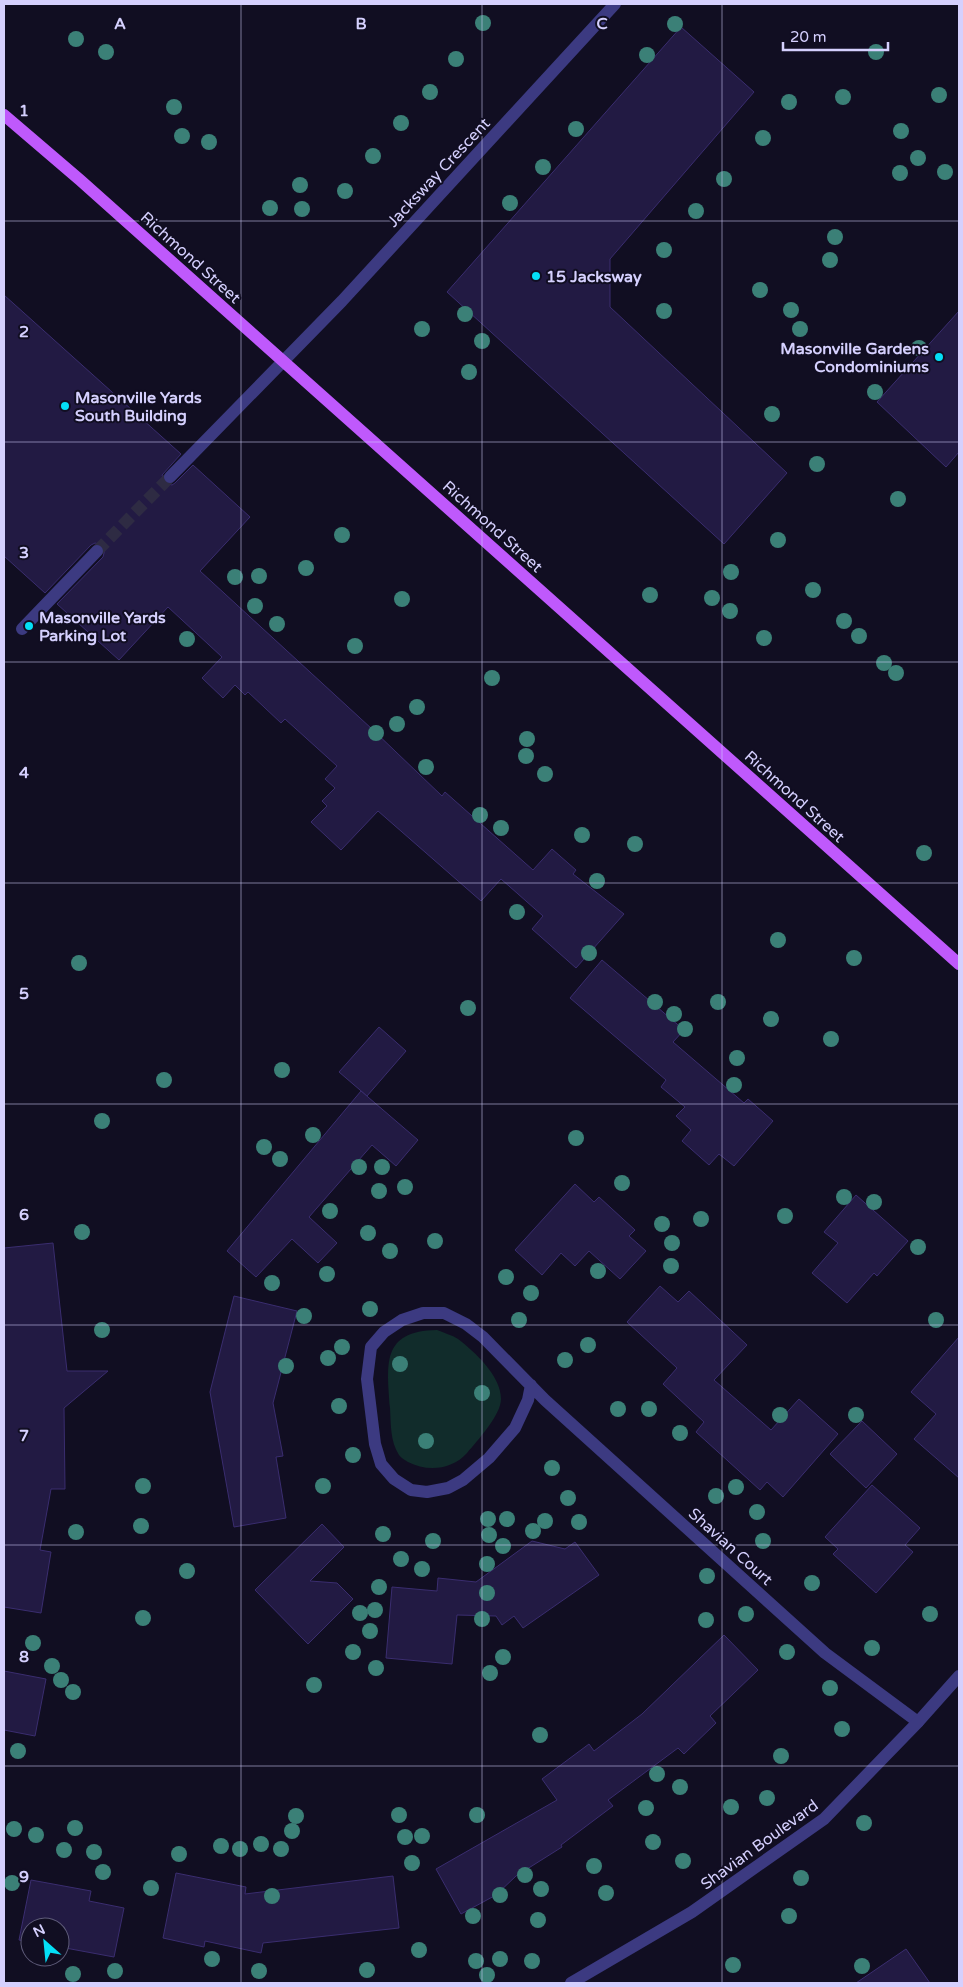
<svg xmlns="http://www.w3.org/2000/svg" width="963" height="1987" font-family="'Varela Round',sans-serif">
<rect width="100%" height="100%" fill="#110e22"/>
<!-- green -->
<path fill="#112c2b" d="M437,1330C444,1333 452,1335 458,1339C475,1352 501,1376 501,1399C501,1415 477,1441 467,1453C452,1470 427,1472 408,1462C405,1460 401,1458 399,1455C390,1441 391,1424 390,1408C387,1364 381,1331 437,1330Z"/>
<!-- building -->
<g fill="#221a43" stroke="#3a2d6f">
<path d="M681,27L754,92L610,259V307L787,473L724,544L447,292Z"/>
<path d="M4,295L181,454L162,475L165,483L172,485L175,483L193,465L250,517L200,571L372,729L442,796L445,792L533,870L552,849L576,870L573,874L624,914L576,968L532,929L543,916L501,879L481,901L378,811L341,850L311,822L327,806L322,801L335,788L325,779L337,766L285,719L281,723L248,692L245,695L235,685L223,698L202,678L222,657L168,607L119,660L57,604L103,557L105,549L102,545L95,543L91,545L45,593L4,556Z"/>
<path d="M959,311V452L946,467L877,402Z"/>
<path d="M602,960L684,1030L673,1042L744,1103L748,1099L773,1121L734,1166L719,1154L709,1165L682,1141L691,1130L676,1116L685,1107L661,1087L666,1080L570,998Z"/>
<path d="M379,1027L406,1051L367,1096L339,1072Z"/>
<path d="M361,1091L418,1140L396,1166L372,1145L309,1217L337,1243L318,1263L292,1239L256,1277L227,1251Z"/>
<path d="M575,1184L594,1202L599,1197L635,1230L629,1236L646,1251L620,1279L589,1251L575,1266L561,1253L542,1275L515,1250Z"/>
<path d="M856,1195L908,1241L877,1276L874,1273L847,1303L812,1273L838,1243L824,1232Z"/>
<path d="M53,1243L67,1371H108L64,1408L65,1489H51L40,1550L51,1552L41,1613L4,1607V1248Z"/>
<path d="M660,1286L678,1302L689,1291L747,1345L714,1380L771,1430L799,1399L838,1434L783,1497L767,1482L760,1490L696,1432L704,1422L663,1384L677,1368L627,1322Z"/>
<path d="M234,1296L297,1311L273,1403L283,1456L276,1457L286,1518L234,1527L210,1392Z"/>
<path d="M959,1337V1478L914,1439L936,1414L911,1392Z"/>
<path d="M862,1421L897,1454L866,1488L830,1454Z"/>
<path d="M872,1485L920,1528L905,1545L913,1552L876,1593L833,1554L838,1549L825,1537Z"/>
<path d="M322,1524L344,1547L310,1581L337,1583L353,1599L308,1644L255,1590Z"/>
<path d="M532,1541L565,1549L575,1542L599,1575L523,1628L514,1616L502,1625L496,1616L457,1615L452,1664L386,1658L392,1587L437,1591L438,1578L476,1582Z"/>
<path d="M724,1635L758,1670L710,1716L716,1723L684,1754L678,1748L608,1800L613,1806L561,1845L562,1847L516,1876L496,1895L461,1914L436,1869L557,1800L542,1779L589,1744L594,1751L642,1714Z"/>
<path d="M4,1671L46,1679L35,1736L4,1730Z"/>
<path d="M176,1873L246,1887L245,1894L393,1876L399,1928L263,1943L261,1953L205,1941L204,1947L163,1938Z"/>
<path d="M31,1880L91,1891L89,1901L124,1908L114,1957L60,1947V1927H30V1942L19,1940Z"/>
<path d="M906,1949L930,1983H856Z"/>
</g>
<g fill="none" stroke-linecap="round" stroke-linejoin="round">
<!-- minor-tunnel -->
<path stroke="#2e2b43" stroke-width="12" stroke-dasharray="12 6" stroke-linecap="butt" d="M97,551L170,477"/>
<!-- minor -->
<g stroke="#3c3a81" stroke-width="12">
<path d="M170,477L342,301L615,4"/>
<path d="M22,629L97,551"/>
<path d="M531,1385L528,1400L515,1428L489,1458L463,1480L448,1488L427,1492L411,1490L394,1479L381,1464L375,1444L367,1379L371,1347L384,1332L402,1320L423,1313H444L466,1324L483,1337L545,1400L825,1653L918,1722"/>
<path d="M571,1983L692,1912L824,1819L918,1722L959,1676"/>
</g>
<!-- major -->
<path stroke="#bf59fc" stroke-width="12" d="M4,115L80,180L959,964"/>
</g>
<!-- trees -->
<g fill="#3b8077">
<circle cx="483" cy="23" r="8"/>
<circle cx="675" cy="24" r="8"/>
<circle cx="76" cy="39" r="8"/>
<circle cx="106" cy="52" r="8"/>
<circle cx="876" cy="52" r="8"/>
<circle cx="647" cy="55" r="8"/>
<circle cx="456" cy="59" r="8"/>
<circle cx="430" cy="92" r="8"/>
<circle cx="939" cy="95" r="8"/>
<circle cx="843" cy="97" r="8"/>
<circle cx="789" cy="102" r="8"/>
<circle cx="174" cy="107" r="8"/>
<circle cx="401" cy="123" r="8"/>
<circle cx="576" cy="129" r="8"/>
<circle cx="901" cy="131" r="8"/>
<circle cx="182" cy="136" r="8"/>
<circle cx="763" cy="138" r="8"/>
<circle cx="209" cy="142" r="8"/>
<circle cx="373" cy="156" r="8"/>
<circle cx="918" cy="158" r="8"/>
<circle cx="543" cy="167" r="8"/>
<circle cx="945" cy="172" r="8"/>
<circle cx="900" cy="173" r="8"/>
<circle cx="724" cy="179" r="8"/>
<circle cx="300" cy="185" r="8"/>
<circle cx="345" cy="191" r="8"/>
<circle cx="510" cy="203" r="8"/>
<circle cx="270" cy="208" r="8"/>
<circle cx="302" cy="209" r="8"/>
<circle cx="696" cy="211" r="8"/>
<circle cx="835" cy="237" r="8"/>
<circle cx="664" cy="250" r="8"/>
<circle cx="830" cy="260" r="8"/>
<circle cx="760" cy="290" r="8"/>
<circle cx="791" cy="310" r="8"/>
<circle cx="664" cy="311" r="8"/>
<circle cx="465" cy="314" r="8"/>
<circle cx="422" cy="329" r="8"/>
<circle cx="800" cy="329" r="8"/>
<circle cx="482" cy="341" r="8"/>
<circle cx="919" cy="348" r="8"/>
<circle cx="469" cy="372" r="8"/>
<circle cx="875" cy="392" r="8"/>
<circle cx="772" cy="414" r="8"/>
<circle cx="817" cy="464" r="8"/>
<circle cx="898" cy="499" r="8"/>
<circle cx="342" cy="535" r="8"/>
<circle cx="778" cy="540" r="8"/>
<circle cx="306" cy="568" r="8"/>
<circle cx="731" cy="572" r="8"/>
<circle cx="259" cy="576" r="8"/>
<circle cx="235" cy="577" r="8"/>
<circle cx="813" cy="590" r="8"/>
<circle cx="650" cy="595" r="8"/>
<circle cx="712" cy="598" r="8"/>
<circle cx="402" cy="599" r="8"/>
<circle cx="255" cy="606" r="8"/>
<circle cx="730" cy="611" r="8"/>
<circle cx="844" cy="621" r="8"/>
<circle cx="277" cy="624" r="8"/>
<circle cx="859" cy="636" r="8"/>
<circle cx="764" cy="638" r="8"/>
<circle cx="187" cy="639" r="8"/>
<circle cx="355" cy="646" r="8"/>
<circle cx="884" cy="663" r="8"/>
<circle cx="896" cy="673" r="8"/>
<circle cx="492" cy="678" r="8"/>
<circle cx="417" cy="707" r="8"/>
<circle cx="397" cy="724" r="8"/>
<circle cx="376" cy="733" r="8"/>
<circle cx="527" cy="739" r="8"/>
<circle cx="526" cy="756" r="8"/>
<circle cx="426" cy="767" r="8"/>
<circle cx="545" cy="774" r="8"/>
<circle cx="480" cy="815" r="8"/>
<circle cx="501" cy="828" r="8"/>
<circle cx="582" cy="835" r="8"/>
<circle cx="635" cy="844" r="8"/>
<circle cx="924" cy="853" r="8"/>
<circle cx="597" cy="881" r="8"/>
<circle cx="517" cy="912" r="8"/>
<circle cx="778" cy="940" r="8"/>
<circle cx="589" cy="953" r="8"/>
<circle cx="854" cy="958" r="8"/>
<circle cx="79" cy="963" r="8"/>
<circle cx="655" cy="1002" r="8"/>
<circle cx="718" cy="1002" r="8"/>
<circle cx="468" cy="1008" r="8"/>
<circle cx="674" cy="1014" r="8"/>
<circle cx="771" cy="1019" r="8"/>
<circle cx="685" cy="1029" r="8"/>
<circle cx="831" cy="1039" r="8"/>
<circle cx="737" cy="1058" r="8"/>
<circle cx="282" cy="1070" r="8"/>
<circle cx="164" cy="1080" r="8"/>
<circle cx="734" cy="1085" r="8"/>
<circle cx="102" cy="1121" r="8"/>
<circle cx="313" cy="1135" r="8"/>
<circle cx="576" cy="1138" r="8"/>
<circle cx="264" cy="1147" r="8"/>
<circle cx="280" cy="1159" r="8"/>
<circle cx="359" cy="1167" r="8"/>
<circle cx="382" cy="1167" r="8"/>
<circle cx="622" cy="1183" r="8"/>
<circle cx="405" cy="1187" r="8"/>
<circle cx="379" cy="1191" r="8"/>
<circle cx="844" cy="1197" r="8"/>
<circle cx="874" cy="1202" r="8"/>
<circle cx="330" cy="1211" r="8"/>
<circle cx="785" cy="1216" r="8"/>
<circle cx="701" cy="1219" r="8"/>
<circle cx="662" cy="1224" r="8"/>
<circle cx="82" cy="1232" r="8"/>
<circle cx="368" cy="1233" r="8"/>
<circle cx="435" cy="1241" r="8"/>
<circle cx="672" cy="1243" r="8"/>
<circle cx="918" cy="1247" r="8"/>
<circle cx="390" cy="1251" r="8"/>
<circle cx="671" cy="1266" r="8"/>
<circle cx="598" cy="1271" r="8"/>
<circle cx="327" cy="1274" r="8"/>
<circle cx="506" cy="1277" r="8"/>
<circle cx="272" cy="1283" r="8"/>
<circle cx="531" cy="1293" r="8"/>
<circle cx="370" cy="1309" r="8"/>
<circle cx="304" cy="1316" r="8"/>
<circle cx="519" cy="1320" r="8"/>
<circle cx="936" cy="1320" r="8"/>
<circle cx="102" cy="1330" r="8"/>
<circle cx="588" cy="1345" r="8"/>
<circle cx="342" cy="1347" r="8"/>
<circle cx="328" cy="1358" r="8"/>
<circle cx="565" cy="1360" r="8"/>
<circle cx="400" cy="1364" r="8"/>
<circle cx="286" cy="1366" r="8"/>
<circle cx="482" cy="1393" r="8"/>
<circle cx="339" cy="1406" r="8"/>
<circle cx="618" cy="1409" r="8"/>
<circle cx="649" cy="1409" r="8"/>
<circle cx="780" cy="1415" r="8"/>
<circle cx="856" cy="1415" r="8"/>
<circle cx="680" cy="1433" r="8"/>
<circle cx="426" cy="1441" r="8"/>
<circle cx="353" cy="1455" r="8"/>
<circle cx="552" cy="1468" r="8"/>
<circle cx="143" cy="1486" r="8"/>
<circle cx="323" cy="1486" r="8"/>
<circle cx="736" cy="1487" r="8"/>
<circle cx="716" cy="1496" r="8"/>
<circle cx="568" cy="1498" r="8"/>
<circle cx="757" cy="1512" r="8"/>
<circle cx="488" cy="1519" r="8"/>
<circle cx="507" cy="1519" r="8"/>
<circle cx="545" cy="1521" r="8"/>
<circle cx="579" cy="1522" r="8"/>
<circle cx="141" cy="1526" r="8"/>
<circle cx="533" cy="1531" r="8"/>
<circle cx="76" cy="1532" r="8"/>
<circle cx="383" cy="1534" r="8"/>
<circle cx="489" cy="1535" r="8"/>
<circle cx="433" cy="1541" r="8"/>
<circle cx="763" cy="1541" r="8"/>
<circle cx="503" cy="1546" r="8"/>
<circle cx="401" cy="1559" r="8"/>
<circle cx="487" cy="1564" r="8"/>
<circle cx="422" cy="1569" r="8"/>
<circle cx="187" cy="1571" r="8"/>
<circle cx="707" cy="1576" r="8"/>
<circle cx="812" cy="1583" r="8"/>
<circle cx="379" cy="1587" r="8"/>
<circle cx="487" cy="1593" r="8"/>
<circle cx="375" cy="1610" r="8"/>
<circle cx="360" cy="1613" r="8"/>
<circle cx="746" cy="1614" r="8"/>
<circle cx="930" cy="1614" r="8"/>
<circle cx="143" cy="1618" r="8"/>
<circle cx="482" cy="1619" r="8"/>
<circle cx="706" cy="1620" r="8"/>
<circle cx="370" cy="1631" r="8"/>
<circle cx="33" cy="1643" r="8"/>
<circle cx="872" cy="1648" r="8"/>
<circle cx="353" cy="1652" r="8"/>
<circle cx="787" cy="1652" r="8"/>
<circle cx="503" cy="1657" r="8"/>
<circle cx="52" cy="1666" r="8"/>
<circle cx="376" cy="1668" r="8"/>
<circle cx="490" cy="1673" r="8"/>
<circle cx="61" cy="1680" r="8"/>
<circle cx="314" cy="1685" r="8"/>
<circle cx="830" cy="1688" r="8"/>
<circle cx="73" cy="1692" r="8"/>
<circle cx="842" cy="1729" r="8"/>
<circle cx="540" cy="1735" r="8"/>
<circle cx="18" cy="1751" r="8"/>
<circle cx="781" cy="1756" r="8"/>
<circle cx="657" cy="1774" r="8"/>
<circle cx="680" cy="1787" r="8"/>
<circle cx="767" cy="1798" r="8"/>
<circle cx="731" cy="1807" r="8"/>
<circle cx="646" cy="1808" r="8"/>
<circle cx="399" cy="1815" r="8"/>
<circle cx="477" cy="1815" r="8"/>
<circle cx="296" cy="1816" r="8"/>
<circle cx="864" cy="1823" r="8"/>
<circle cx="75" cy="1828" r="8"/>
<circle cx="14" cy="1829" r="8"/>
<circle cx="292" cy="1831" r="8"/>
<circle cx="36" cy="1835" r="8"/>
<circle cx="422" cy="1836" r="8"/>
<circle cx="405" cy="1837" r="8"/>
<circle cx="653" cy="1842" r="8"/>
<circle cx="261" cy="1844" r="8"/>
<circle cx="221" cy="1846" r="8"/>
<circle cx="240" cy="1849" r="8"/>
<circle cx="281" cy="1849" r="8"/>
<circle cx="64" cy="1850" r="8"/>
<circle cx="94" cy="1852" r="8"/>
<circle cx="179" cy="1854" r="8"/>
<circle cx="683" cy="1861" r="8"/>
<circle cx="412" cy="1863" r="8"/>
<circle cx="594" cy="1866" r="8"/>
<circle cx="103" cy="1872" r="8"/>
<circle cx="525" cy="1875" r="8"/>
<circle cx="801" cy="1878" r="8"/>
<circle cx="12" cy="1883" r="8"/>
<circle cx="151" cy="1888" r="8"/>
<circle cx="541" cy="1889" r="8"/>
<circle cx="606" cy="1893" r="8"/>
<circle cx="500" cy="1895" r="8"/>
<circle cx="272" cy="1896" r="8"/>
<circle cx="473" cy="1916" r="8"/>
<circle cx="789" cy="1916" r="8"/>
<circle cx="538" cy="1920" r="8"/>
<circle cx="419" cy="1950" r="8"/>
<circle cx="212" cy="1959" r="8"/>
<circle cx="500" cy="1959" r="8"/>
<circle cx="476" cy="1961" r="8"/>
<circle cx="532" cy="1961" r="8"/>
<circle cx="733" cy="1965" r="8"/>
<circle cx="862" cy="1966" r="8"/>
<circle cx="367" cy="1970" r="8"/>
<circle cx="115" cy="1971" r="8"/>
<circle cx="259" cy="1971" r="8"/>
<circle cx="73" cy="1974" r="8"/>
<circle cx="487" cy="1975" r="8"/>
</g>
<!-- grid -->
<path fill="none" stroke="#d5d0fe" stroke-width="1" stroke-opacity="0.55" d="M241,4V1983M482,4V1983M722,4V1983M4,221H959M4,442H959M4,662H959M4,883H959M4,1104H959M4,1325H959M4,1545H959M4,1766H959"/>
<!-- markers -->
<g fill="#04dff6" stroke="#110e22" stroke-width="2">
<circle cx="536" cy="276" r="5"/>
<circle cx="939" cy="357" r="5"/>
<circle cx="65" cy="406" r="5"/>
<circle cx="29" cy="626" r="5"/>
</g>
<g text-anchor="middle" stroke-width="4" stroke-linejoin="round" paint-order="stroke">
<!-- street labels -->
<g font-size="16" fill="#d5d0fe" stroke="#110e22">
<text transform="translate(438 172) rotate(-47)" y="6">Jacksway Crescent</text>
<text transform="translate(191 257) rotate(42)" y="6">Richmond Street</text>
<text transform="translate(493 526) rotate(42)" y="6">Richmond Street</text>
<text transform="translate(795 796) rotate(42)" y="6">Richmond Street</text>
<text transform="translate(731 1546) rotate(42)" y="6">Shavian Court</text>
<text transform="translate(759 1844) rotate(-36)" y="6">Shavian Boulevard</text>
</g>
<!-- poi labels -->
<g font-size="16" font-weight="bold" fill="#d5d0fe" stroke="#110e22" text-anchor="start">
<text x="546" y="282">15 Jacksway</text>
<text x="929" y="354" text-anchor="end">Masonville Gardens<tspan x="929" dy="18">Condominiums</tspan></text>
<text x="75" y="403">Masonville Yards<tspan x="75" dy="18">South Building</tspan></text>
<text x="39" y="623">Masonville Yards<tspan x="39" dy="18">Parking Lot</tspan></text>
</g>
</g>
<g font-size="16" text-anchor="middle" font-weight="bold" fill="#d5d0fe" stroke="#110e22" stroke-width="4" stroke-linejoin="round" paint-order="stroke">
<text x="120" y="29">A</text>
<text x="361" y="29">B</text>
<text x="602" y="29">C</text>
<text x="24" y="116">1</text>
<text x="24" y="337">2</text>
<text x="24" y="558">3</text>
<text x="24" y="778">4</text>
<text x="24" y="999">5</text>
<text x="24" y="1220">6</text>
<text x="24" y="1441">7</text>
<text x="24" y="1662">8</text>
<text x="24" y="1882">9</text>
</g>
<!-- border -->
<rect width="963" height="1987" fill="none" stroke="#d5d0fe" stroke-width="10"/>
<!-- north arrow -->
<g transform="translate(45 1942) rotate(333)"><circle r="24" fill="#110e22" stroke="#5f5c7a"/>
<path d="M0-4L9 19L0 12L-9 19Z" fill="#04dff6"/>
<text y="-8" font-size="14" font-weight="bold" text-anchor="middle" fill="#d5d0fe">N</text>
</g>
<!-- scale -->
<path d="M783 42v8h105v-8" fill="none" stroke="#d5d0fe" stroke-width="2.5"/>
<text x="790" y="42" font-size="15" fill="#d5d0fe" stroke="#110e22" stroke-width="4" paint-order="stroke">20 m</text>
</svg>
